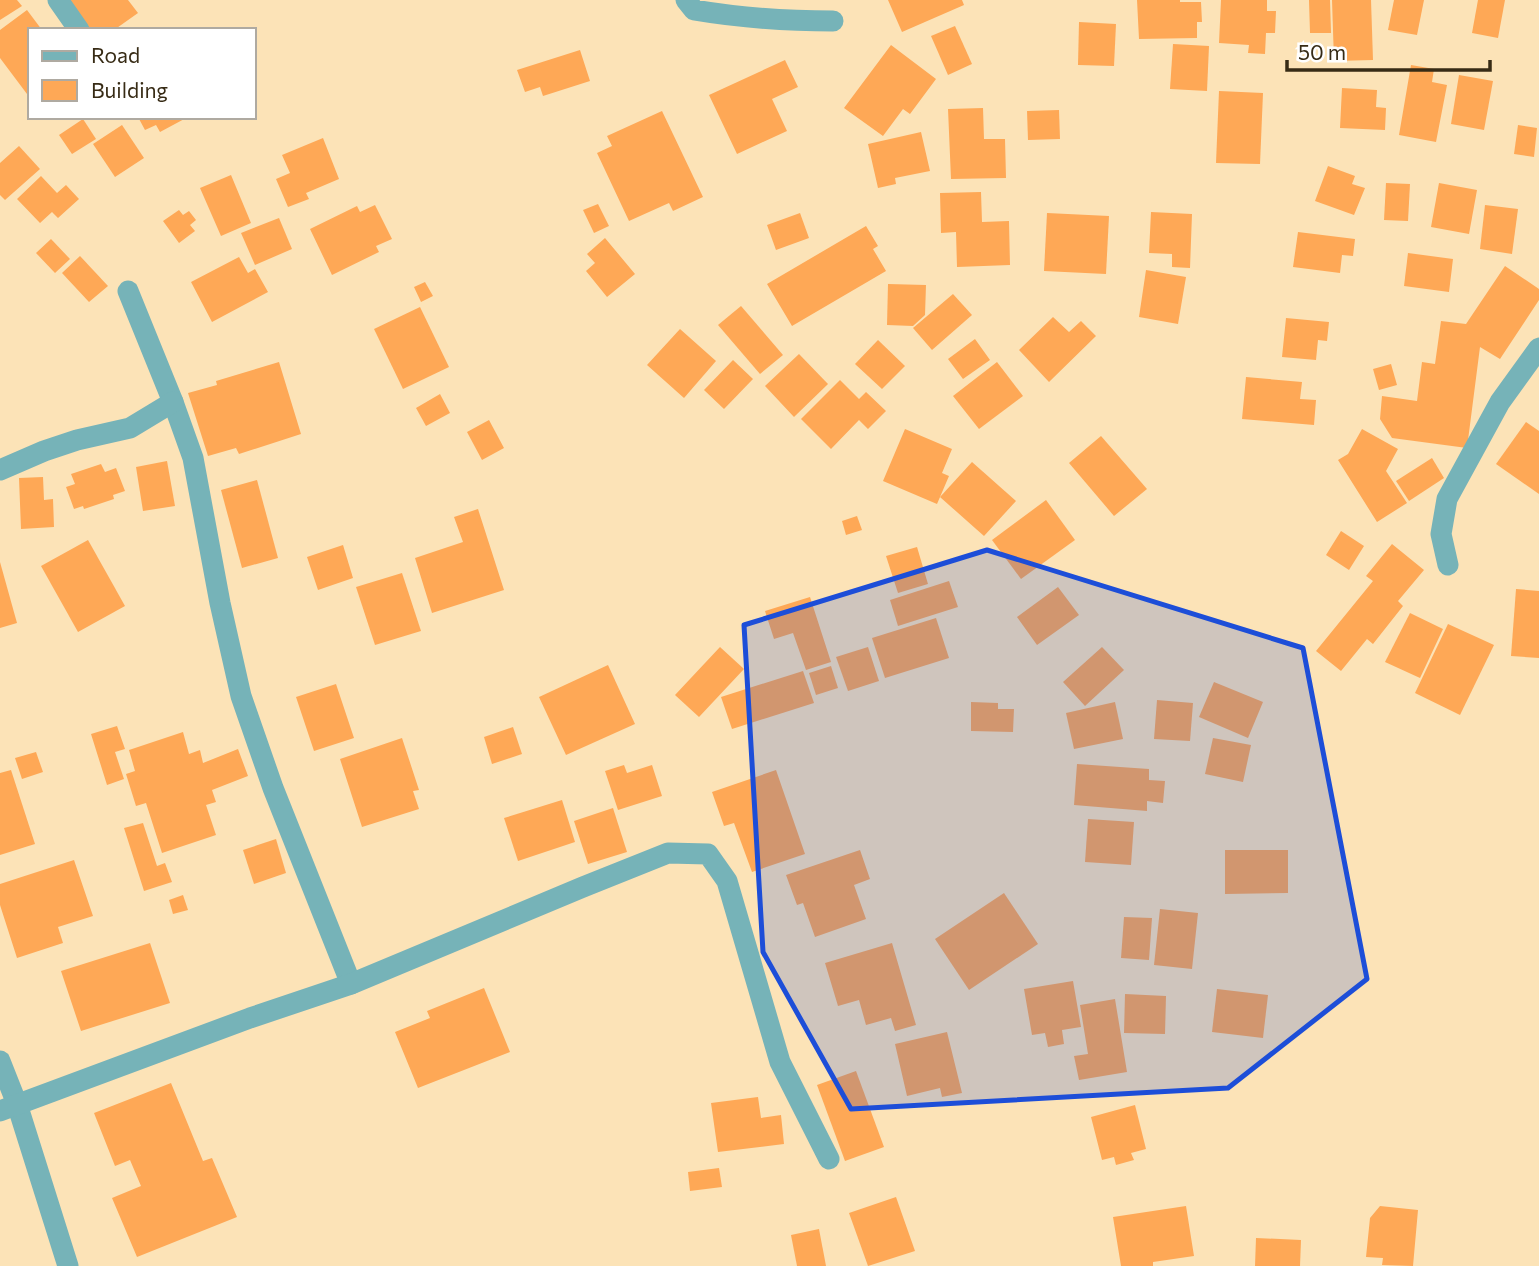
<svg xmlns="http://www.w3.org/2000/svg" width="1539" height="1266" font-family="Commissioner,sans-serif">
<rect width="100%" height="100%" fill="#fce3b7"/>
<!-- building -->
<g fill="#fea856">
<path d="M0,0H17L22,6L0,20Z"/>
<path d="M65,0H128L138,13L114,30H86Z"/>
<path d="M888,0H962L964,5L902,32Z"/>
<path d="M1137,0H1180V2H1201L1202,22H1197V38L1139,39Z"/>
<path d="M1221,0H1267V11H1276L1275,33H1266L1265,54L1248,53L1249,45L1219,43Z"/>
<path d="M1309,0H1330L1331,33H1310Z"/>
<path d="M1332,0H1371L1373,60L1334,61Z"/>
<path d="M1394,0H1424L1417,35L1388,30Z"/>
<path d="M1478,0H1505L1498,38L1472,33Z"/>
<path d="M27,10L42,30H30V98L0,58V30Z"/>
<path d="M1079,22L1116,24L1114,66L1078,65Z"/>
<path d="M955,26L972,64L948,75L931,36Z"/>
<path d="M1173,44L1209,46L1207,91L1170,89Z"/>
<path d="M891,45L936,79L910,114L903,109L883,136L844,108Z"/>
<path d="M580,50L590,81L543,96L540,87L525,92L517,70Z"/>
<path d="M785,60L798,87L772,99L787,131L737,154L709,95Z"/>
<path d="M1411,65L1434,69L1432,82L1447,85L1436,142L1399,135Z"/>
<path d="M1459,75L1493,81L1484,130L1451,124Z"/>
<path d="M1342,88L1377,90L1376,107L1386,108L1385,130L1340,128Z"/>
<path d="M1219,91L1263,93L1260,164L1216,163Z"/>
<path d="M983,108L984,139H1005L1006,178L951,179L948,109Z"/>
<path d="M1059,110L1060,139L1028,140L1027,111Z"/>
<path d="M662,111L703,197L673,211L669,203L629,221L597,153L612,146L607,136Z"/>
<path d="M138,117H188L160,132L156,125L145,130Z"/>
<path d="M83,119L96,139L72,154L59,135Z"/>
<path d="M122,125L144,158L115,177L93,144Z"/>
<path d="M1518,125L1537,128L1534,157L1514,154Z"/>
<path d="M921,132L930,171L895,178L896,184L878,188L868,144Z"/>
<path d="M323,138L339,179L306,193L309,199L288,207L276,179L290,173L282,155Z"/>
<path d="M19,146L40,169L5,200L0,195V163Z"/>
<path d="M1328,166L1355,176L1352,184L1365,188L1354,215L1315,201Z"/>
<path d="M231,175L251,223L221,236L200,188Z"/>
<path d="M41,176L57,193L66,185L79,199L58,218L52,212L40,223L17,199Z"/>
<path d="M1386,183L1410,184L1408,221L1384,220Z"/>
<path d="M1439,183L1477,190L1469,234L1431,227Z"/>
<path d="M981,192L982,222L1009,221L1010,265L957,267L956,232L941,233L940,193Z"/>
<path d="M598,204L609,226L594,233L583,210Z"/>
<path d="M375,205L392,239L376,246L379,252L332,275L310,229L357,206L360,212Z"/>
<path d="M1485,205L1518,209L1512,254L1480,249Z"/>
<path d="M179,210L183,215L189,211L196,220L190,225L195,231L179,243L163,221Z"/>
<path d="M1151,212L1192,214L1190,268L1172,267V254L1149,253Z"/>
<path d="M800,213L809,238L776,250L767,225Z"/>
<path d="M1047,213L1109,216L1106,274L1044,271Z"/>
<path d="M279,218L292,249L255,265L241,233Z"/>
<path d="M866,226L878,246L873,249L886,271L792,326L767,284Z"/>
<path d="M1298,232L1355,239L1353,256L1342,255L1340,273L1293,267Z"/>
<path d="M605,238L635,274L607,297L586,271L595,263L587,254Z"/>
<path d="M51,239L70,259L55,273L36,253Z"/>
<path d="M1408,253L1453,259L1449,292L1404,286Z"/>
<path d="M80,256L108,286L89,302L62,273Z"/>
<path d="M239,257L248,273L255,269L268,292L212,322L191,282Z"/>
<path d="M1505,266L1539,289V300L1500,359L1480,347L1467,448L1392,438L1380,419L1382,396L1417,401L1422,362L1435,364L1441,321L1466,324Z"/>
<path d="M1146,270L1186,277L1178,324L1139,317Z"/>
<path d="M425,282L433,296L421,302L414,287Z"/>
<path d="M888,284L926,285L925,315L913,326L887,325Z"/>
<path d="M953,294L972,315L932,350L913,328Z"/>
<path d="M741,306L783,355L760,374L718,325Z"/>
<path d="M420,307L449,367L403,389L374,329Z"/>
<path d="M1053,317L1069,332L1081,321L1096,336L1049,382L1019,350Z"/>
<path d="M1286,318L1329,322L1327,341L1318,340L1316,360L1282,357Z"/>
<path d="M680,329L716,361L684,398L647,365Z"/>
<path d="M975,339L990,360L963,379L948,359Z"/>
<path d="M878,340L905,366L882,389L855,364Z"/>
<path d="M799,354L828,384L794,417L765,386Z"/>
<path d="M733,360L753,379L724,409L704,390Z"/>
<path d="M279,362L301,434L239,454L236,448L208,456L188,393L217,385L216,381Z"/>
<path d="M997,362L1023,396L979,429L953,396Z"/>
<path d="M1391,364L1397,385L1379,390L1373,369Z"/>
<path d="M1246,377L1302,382L1300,399L1316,400L1314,425L1242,419Z"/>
<path d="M840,380L859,399L866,392L886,411L868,429L859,420L831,449L801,419Z"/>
<path d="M440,394L450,413L426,426L416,408Z"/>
<path d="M489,420L504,448L482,460L467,432Z"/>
<path d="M1526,422L1539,431V494L1496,464Z"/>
<path d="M905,429L952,449L942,473L949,476L937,504L883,481Z"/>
<path d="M1362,429L1398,449L1386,471L1407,503L1377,522L1338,460L1348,454Z"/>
<path d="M1101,436L1147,489L1114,516L1069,463Z"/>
<path d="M1432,458L1444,478L1409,501L1396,481Z"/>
<path d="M167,461L175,506L143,511L136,467Z"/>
<path d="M972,462L1016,501L984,536L940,497Z"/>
<path d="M101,464L105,472L116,468L125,491L113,495L114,499L84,509L83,506L74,509L66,487L75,484L71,474Z"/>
<path d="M43,477L44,500L53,499L54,527L21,529L19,478Z"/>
<path d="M257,480L278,558L242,568L221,490Z"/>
<path d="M1046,500L1075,540L1021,579L992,540Z"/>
<path d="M478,509L504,590L432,613L415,558L463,542L454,517Z"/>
<path d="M857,516L862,530L846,535L842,521Z"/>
<path d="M1341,531L1364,546L1349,570L1326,555Z"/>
<path d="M88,540L125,606L78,632L41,566Z"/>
<path d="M1392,544L1424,570L1398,601L1403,606L1373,644L1367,639L1341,671L1316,651L1373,581L1366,576Z"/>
<path d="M343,545L353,578L318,590L307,557Z"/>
<path d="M917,547L928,584L898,593L886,556Z"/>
<path d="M0,562L17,623L0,628Z"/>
<path d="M402,573L421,631L375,645L356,587Z"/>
<path d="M949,581L958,607L898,626L890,600Z"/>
<path d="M1058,587L1079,615L1037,645L1017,617Z"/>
<path d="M1516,589L1539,591V658L1511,656Z"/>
<path d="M810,597L831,662L806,670L793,633L774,639L765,611Z"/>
<path d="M1410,613L1443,629L1420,678L1385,662Z"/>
<path d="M936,618L949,658L885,678L872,638Z"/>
<path d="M1448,624L1494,645L1460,715L1415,693Z"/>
<path d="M720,647L744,669L699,717L675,695Z"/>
<path d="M868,647L879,681L848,691L836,657Z"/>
<path d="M1102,647L1124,670L1085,706L1063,682Z"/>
<path d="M608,665L635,724L566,755L539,697Z"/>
<path d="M831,666L838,688L816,695L809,673Z"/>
<path d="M803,671L814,703L732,729L721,697Z"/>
<path d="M1214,682L1263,702L1248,738L1199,717Z"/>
<path d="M336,684L354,738L314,751L296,697Z"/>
<path d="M1157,700L1193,703L1190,741L1154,739Z"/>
<path d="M971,702L998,703V709H1014L1013,732L971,731Z"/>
<path d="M1115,702L1123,739L1074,749L1066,713Z"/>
<path d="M117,726L125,749L115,752L124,779L107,785L91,734Z"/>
<path d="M513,727L522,754L492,764L484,737Z"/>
<path d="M183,732L189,754L200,750L203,763L238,749L248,776L212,790L216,802L206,805L216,835L162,853L146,803L136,806L126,774L135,771L129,750Z"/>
<path d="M402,738L419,790L413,791L419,809L362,827L340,759Z"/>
<path d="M1213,738L1251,745L1243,782L1205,774Z"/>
<path d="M36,752L43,772L22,779L15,758Z"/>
<path d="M1077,764L1149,769V780L1165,781L1163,803L1147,801V811L1074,805Z"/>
<path d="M624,765L627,773L652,765L662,796L618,810L605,771Z"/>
<path d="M11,770L35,844L0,855V773Z"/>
<path d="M776,770L805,854L752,872L734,823L724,826L712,792Z"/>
<path d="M562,800L575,842L518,861L504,818Z"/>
<path d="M613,808L627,852L588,864L574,821Z"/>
<path d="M1088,819L1134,822L1131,865L1085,862Z"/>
<path d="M143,823L157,866L165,863L172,882L144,891L124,828Z"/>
<path d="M276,839L286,873L254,884L243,850Z"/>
<path d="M860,850L870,879L854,885L866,919L815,937L803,903L797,905L786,875Z"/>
<path d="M1225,850H1288V893L1225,894Z"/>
<path d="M74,860L93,916L58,927L63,943L17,958L0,905V884Z"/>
<path d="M1004,893L1038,944L969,990L935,939Z"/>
<path d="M183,895L188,910L173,914L169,900Z"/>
<path d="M1160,909L1198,913L1192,969L1154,965Z"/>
<path d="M1124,917L1152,918L1149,960L1121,958Z"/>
<path d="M150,943L170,1003L81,1031L61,971Z"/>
<path d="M892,943L916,1025L895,1031L891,1018L866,1025L859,1000L838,1006L825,963Z"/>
<path d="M1073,981L1081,1027L1062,1030L1064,1044L1048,1047L1045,1033L1032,1035L1024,989Z"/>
<path d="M484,988L510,1052L418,1088L395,1032L430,1018L427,1011Z"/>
<path d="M1217,989L1268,995L1263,1038L1212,1032Z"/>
<path d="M1125,994L1166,996L1165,1034L1124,1033Z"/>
<path d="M1115,999L1127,1072L1079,1080L1074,1056L1088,1054L1080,1005Z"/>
<path d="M947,1032L962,1093L942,1097L940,1088L907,1096L895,1044Z"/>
<path d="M856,1071L884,1147L845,1161L817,1085Z"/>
<path d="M171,1083L203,1161L212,1158L237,1217L137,1257L112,1198L141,1186L130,1160L115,1166L94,1113Z"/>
<path d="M758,1097L761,1118L781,1115L784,1144L718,1152L711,1103Z"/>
<path d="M1135,1105L1146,1149L1131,1153L1134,1160L1116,1165L1114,1157L1102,1160L1091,1117Z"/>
<path d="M719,1168L722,1187L690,1191L688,1172Z"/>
<path d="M896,1197L915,1251L868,1266L849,1213Z"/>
<path d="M1186,1206L1194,1256L1153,1262V1266H1121L1113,1217Z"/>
<path d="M1380,1206L1418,1210L1413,1266L1382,1265L1383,1258L1366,1257L1370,1218Z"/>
<path d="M819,1229L826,1266H797L791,1235Z"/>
<path d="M1256,1238L1301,1240L1300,1266H1255Z"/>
</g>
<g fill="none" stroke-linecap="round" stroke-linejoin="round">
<!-- minor -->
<g stroke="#76b3b8" stroke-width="21">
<path d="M58,0L79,30"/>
<path d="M686,0L694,10C741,18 786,21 833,21"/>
<path d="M128,291L173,402L193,458L220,603L241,696L273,788L351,984"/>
<path d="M0,470L44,451L77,440L130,428L173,402"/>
<path d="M1448,565L1441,534L1447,499L1500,402L1539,348"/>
<path d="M0,1061L17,1104L68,1266"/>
<path d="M0,1111L250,1018L351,984L583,887L668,853L708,854L727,881L780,1062L829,1159"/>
</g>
</g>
<!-- marked area -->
<path fill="#1d4ed8" fill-opacity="0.2" stroke="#1d4ed8" stroke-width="5" stroke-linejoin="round" d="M987,550L1303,648L1367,979L1228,1088L851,1109L763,952L744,625Z"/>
<!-- legend -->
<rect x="28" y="28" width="228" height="91" fill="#ffffff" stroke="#afaaa1" stroke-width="2"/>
<rect x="42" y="51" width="35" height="10" fill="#76b3b8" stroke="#afaaa1" stroke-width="2"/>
<text x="91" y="63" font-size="21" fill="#372b15">Road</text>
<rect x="42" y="80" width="35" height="21" fill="#fea856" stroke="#afaaa1" stroke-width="2"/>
<text x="91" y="98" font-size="21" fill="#372b15">Building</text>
<!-- scale -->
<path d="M1287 60v10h203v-10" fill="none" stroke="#372b15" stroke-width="3.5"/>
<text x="1298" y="60" font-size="21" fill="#372b15" stroke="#ffffff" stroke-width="5" paint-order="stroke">50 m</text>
</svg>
